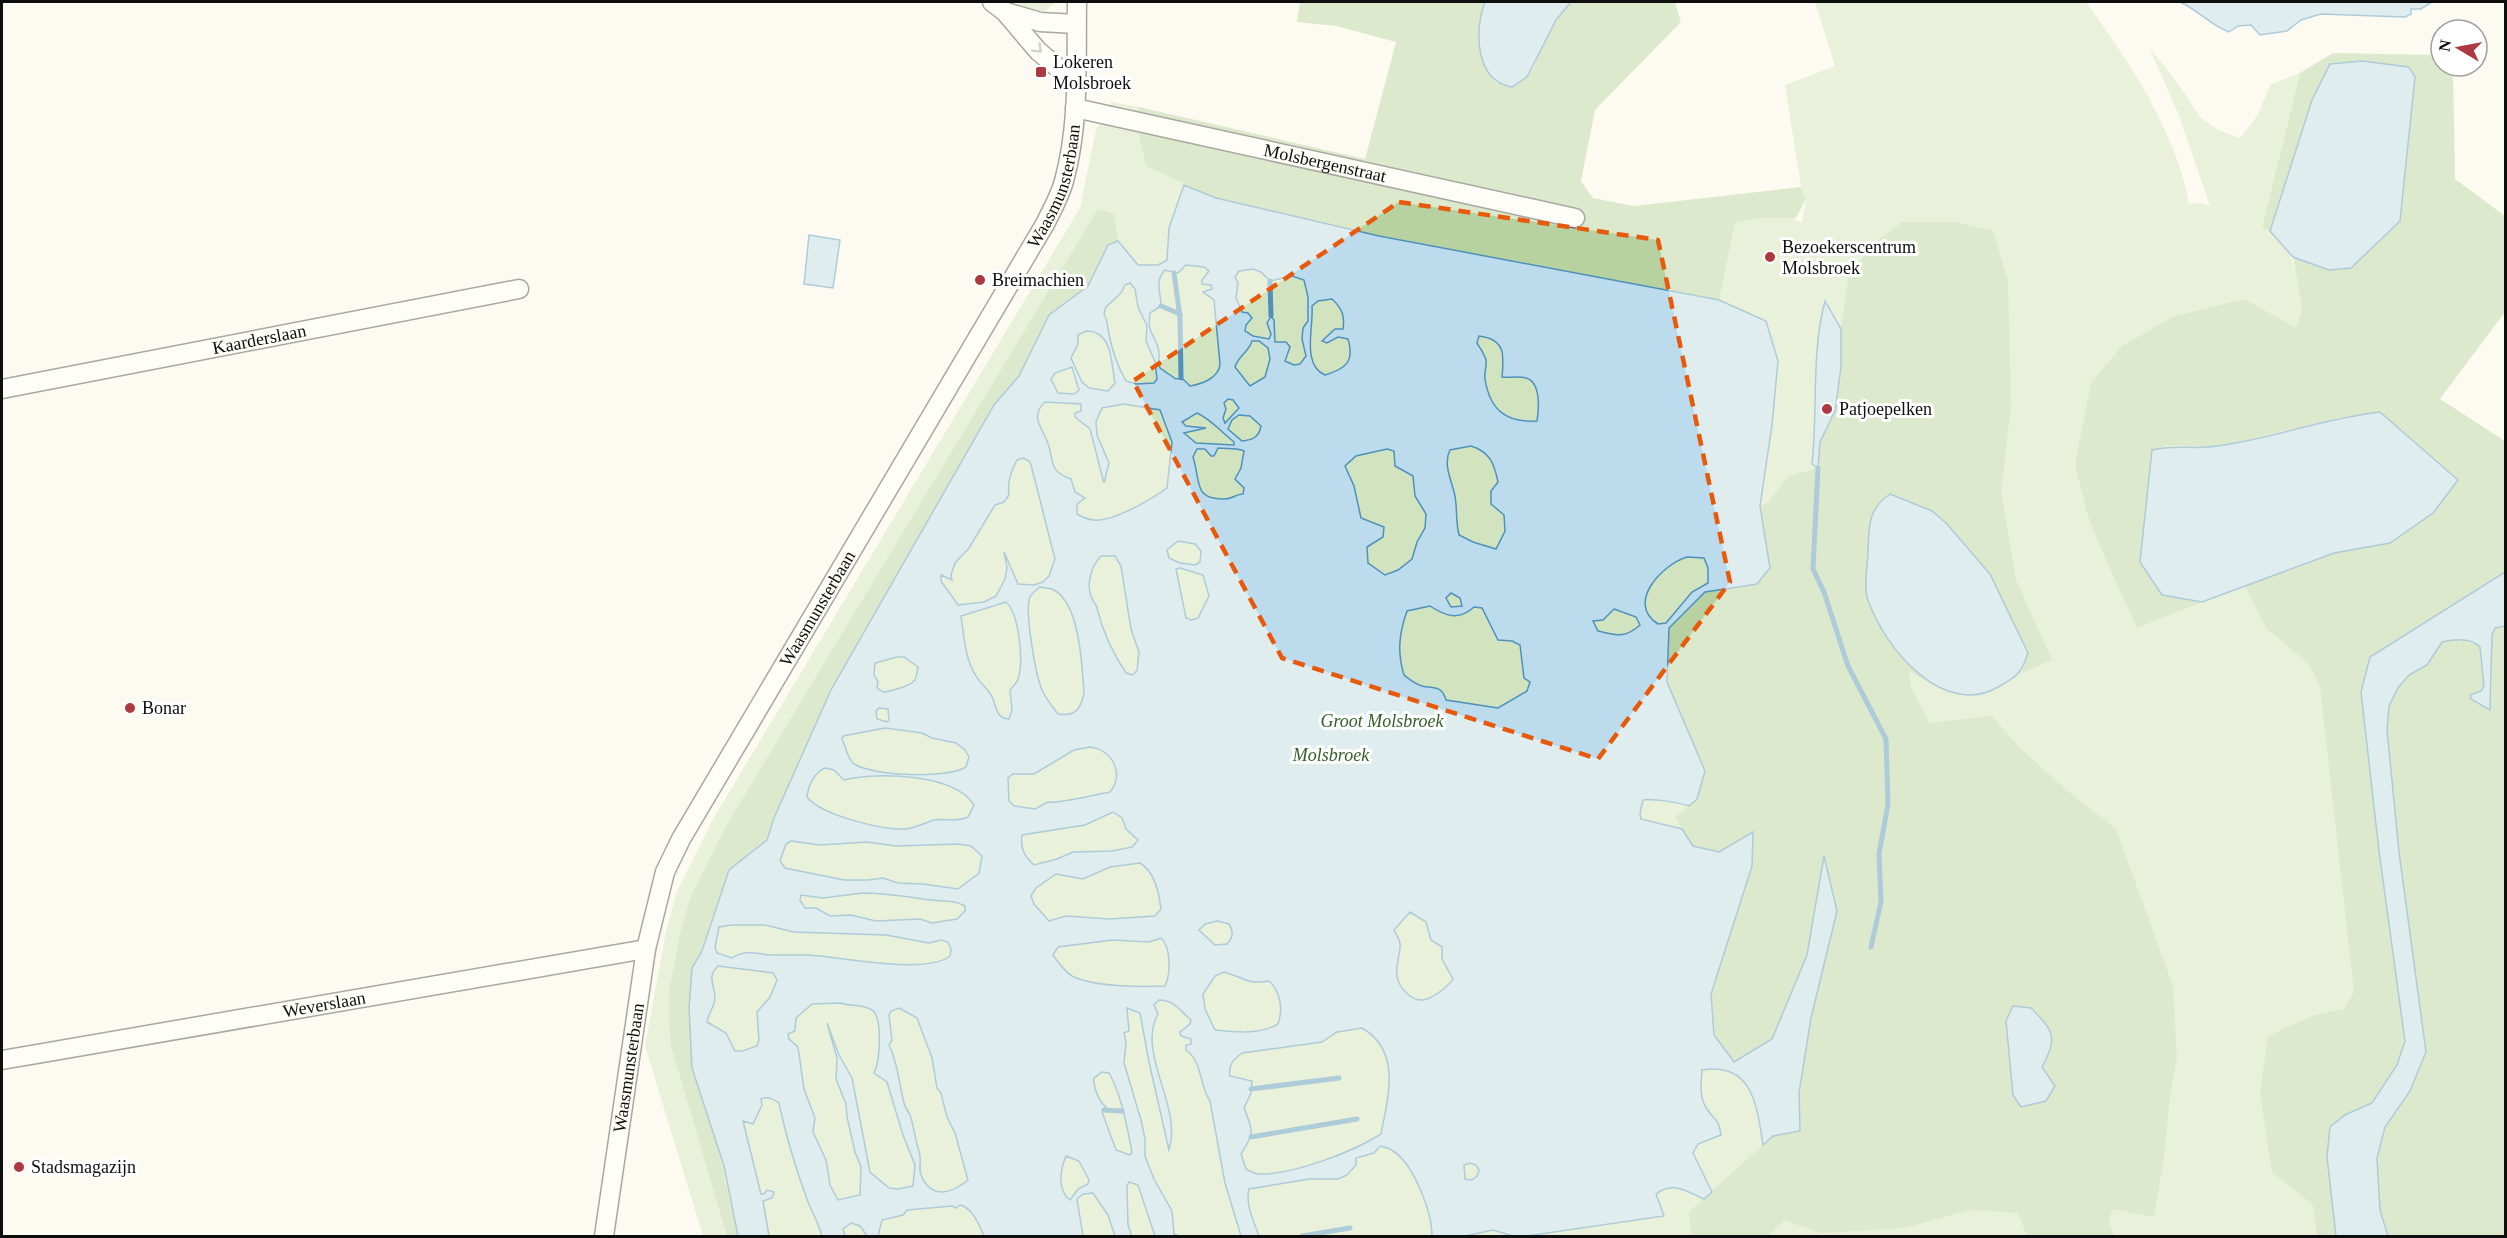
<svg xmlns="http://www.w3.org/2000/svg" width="2507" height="1238" font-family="Georgia,serif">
<rect width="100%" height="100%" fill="#fdfbf1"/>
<!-- green -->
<g fill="#d2e4bf">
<path d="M1015,2H1056L1044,12L1028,9Z"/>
<path d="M1815,2H2086C2129,62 2176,130 2189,204L2202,203L2210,206L2178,113L2149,47L2176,81L2201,118L2218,130L2240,138L2258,115L2270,85L2300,73L2262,227C2295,241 2295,273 2301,303L2505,466V1236H703L645,1046L666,931L677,891L713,819L1080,208L1096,130L1112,102L1139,107V135L1310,178L1748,220C1762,217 1791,213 1802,223L1806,199L1801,187L1785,85L1835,66Z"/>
</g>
<!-- forest -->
<g fill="#b7d2a0">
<path d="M1300,2H1485C1475,28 1477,61 1496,83L1533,69C1540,44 1555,21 1571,2H1675L1681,22L1595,110L1581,181L1593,198L1633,206L1801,187L1806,199L1796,218H1758L1735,223L1719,300L1379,236L1216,198L1146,166L1139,135V107L1365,159L1396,42L1336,26L1297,22Z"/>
<path d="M2333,53L2441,55V66H2453L2455,179L2505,216V312L2440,399L2505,441V572L2371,657L2379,851L2405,1041L2426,1051L2399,852L2387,730L2389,706L2398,688L2409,675L2427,665L2442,642C2455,639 2470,637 2480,647L2484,686L2481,691L2470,696L2471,699L2490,710L2492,693V635L2495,628L2505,626V1236H2317L2313,1205L2272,1172L2260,1093L2268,1036L2314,1015L2344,1009L2354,992L2320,686L2309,664L2267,629L2245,586L2334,553L2390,543L2347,416L2215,447L2169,445L2152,450L2140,562L2162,595L2202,602L2137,628L2098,542L2086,510L2075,464L2091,383L2121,347L2172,317L2244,299L2296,328L2302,309L2293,257L2329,270L2400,221L2415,77L2330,64L2312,100L2270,231L2262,227L2300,73Z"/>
<path d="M1098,209L1114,214L1118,241L1108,245L1088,286L1049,315L1019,376L994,405L831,690L774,818L767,840L752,854L692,968L689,1008L692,1035L738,1236H727L671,1046L669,1020V991L680,934L691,896L726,826Z"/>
<path d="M1902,222H1955L1993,231L2008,280L2011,405L2001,492L2016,580L2052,660L2022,673L2028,653L1990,574L1946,523L1932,511L1917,505L1870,518L1867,598L1901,656L1924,680L1909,671L1911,688L1930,723L1992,716L2018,746L2063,787L2116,829L2173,986L2177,1057L2170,1096L2164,1159L2154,1217L2112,1209L2109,1221L2114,1236H2027L2018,1213L1969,1210L1905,1228L1821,1233L1784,1220L1768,1236H1691L1689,1212L1773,1136L1800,1131L1799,1093L1811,1018L1837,911L1824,858L1807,955L1772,1039L1734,1062L1714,1035L1711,994L1752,866L1753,833L1719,852L1693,846L1675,817L1697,799L1667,682L1669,628L1705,592L1757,584L1770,567L1760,507L1767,503L1789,476L1818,468L1820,442L1836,411L1841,367V329L1848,279L1871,245Z"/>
</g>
<!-- water -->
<g fill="#bcdcee" stroke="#4d91bc" stroke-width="1.5" fill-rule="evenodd">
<path d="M1485,2H1571L1556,20L1527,77L1512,87C1475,81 1474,30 1485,2Z"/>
<path d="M2180,2H2432L2421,9H2411V14L2405,17L2321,14L2301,20L2287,31L2260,35L2251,25L2238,26L2229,32C2210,25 2198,10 2180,2Z"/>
<path d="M2362,61L2409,67L2415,77L2400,221L2351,268L2329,270L2293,257L2270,231L2312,100L2330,64Z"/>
<path d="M1184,185L1216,198L1379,236L1719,300L1766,321L1778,361L1772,425L1760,506L1770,568L1757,584L1705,592L1669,628L1667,682L1705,771L1697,799L1689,806C1681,803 1652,798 1643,800L1640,813L1641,819L1682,829L1693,846L1719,852L1753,832L1752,866L1711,994L1714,1035L1734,1062L1772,1039L1807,955L1824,856L1837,911L1811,1018L1799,1093L1800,1131L1773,1136L1763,1145C1757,1106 1753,1062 1702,1070C1701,1082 1699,1098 1707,1109C1715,1122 1718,1116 1721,1135L1698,1144L1693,1153L1712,1192L1704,1199C1686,1191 1673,1181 1656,1194L1664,1216L1527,1236H1513L1493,1230L1465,1236H1432C1432,1213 1414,1164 1393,1151C1390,1148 1384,1147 1380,1146L1374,1153L1356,1158V1165L1347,1175L1338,1179H1309L1249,1189C1245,1204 1254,1222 1259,1236H1241L1225,1183L1210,1101C1199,1085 1203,1062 1186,1050V1045L1191,1044V1039L1181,1036L1180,1032L1190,1024L1191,1020C1180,1011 1175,1000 1159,1000L1154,1005L1158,1014C1136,1054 1183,1106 1169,1150L1149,1062L1140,1013L1127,1008L1129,1031L1124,1033L1126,1043L1124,1063L1141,1120L1145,1139V1156L1154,1179L1172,1211L1174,1234L1179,1236H1155L1138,1185L1129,1182L1127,1186L1128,1225L1132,1236H1115L1108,1215L1093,1193L1083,1194L1077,1199L1083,1236H984C979,1225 973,1208 960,1205L956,1208L952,1206L907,1210L903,1215L882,1220L878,1236H867L860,1226L851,1223L843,1229L845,1236H822C819,1224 813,1214 808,1202C796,1169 786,1137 779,1103C773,1099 768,1096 761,1099L762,1105L753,1124L743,1121L761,1194H764L767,1190L774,1192L772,1198L763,1201L769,1236H738L724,1166L692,1068L689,1008L692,968L702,951L729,870L767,840L774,818L831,690L994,405L1019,376L1049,315L1088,286L1108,245L1118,241L1138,265H1158L1167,260L1169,228ZM1186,265L1204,267L1209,271L1202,280V284L1211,285L1212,289L1203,292L1214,300L1220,364C1219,378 1202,384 1190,386L1182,378L1176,379L1160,368C1158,361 1160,354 1158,347C1153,331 1147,334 1150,313L1161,306C1161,292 1154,282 1165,270L1178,273ZM1253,269L1261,272L1270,281L1292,276L1304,280L1308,297V321L1303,328L1302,339L1306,356L1300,364L1294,365L1285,361L1290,347L1286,342H1275L1274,320L1271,316L1267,323L1271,334L1269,339L1253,336L1245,331L1246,325L1252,318L1248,313L1242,312L1236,298L1238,283L1235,277L1239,271ZM1130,283L1135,289L1138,307L1147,326L1146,341L1155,362L1157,379L1154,383L1136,384L1126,381C1118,367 1112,350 1109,334C1107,326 1108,321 1104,314L1106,307L1121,293L1125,285ZM1332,299C1342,308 1345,316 1343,329H1335L1322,341L1327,343L1338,337L1348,339C1355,362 1345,369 1325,375C1301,365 1314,326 1312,306L1318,301ZM1086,331C1113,331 1111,363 1115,383L1108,391L1089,388L1082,382L1071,358L1078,344V335ZM1479,336C1506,339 1504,356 1502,377C1509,378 1519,376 1526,378C1541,382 1539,409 1537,421C1506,423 1490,410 1485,379C1484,373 1487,366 1486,360C1485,355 1480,348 1477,343ZM1252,341H1259L1268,348L1270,359L1265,377L1250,386L1235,367C1238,356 1249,352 1252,341ZM1072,367L1079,390L1074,394L1058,393L1051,379L1055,373ZM1228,399L1233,400L1239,408L1225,423L1223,418L1226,409L1224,403ZM1045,402L1081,404V411L1075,413V417L1090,429L1104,483L1109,463L1097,435L1096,422L1102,408L1124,404L1160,410L1172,442L1167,488C1152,499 1119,518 1100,520C1092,521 1084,518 1077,514V504L1085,498L1075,492L1071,479C1047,471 1055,460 1047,441C1041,426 1030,416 1045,402ZM1197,413C1212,420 1221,432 1234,442V445L1196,443L1184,433L1206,428L1186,426L1182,422ZM1239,415L1250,416L1261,426C1259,437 1253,440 1242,441L1228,429L1232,420ZM1471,446C1490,452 1494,463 1498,482L1491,491V504L1504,515L1505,531L1496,549L1473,542L1459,535C1455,519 1458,506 1454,492C1451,479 1443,464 1450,450ZM1218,448C1226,449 1238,448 1244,451L1241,468L1235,479L1244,488L1243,494C1236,494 1232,499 1225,499C1193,500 1201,482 1193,457L1197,449H1205L1211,456H1214ZM1387,449L1394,451L1395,466L1413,476L1415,496L1426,514L1425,528L1417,542L1412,559L1398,570L1385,575L1368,563L1367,547L1383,537L1384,527L1361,518L1354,486L1345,466L1356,456ZM1023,458L1029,461L1031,465L1055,559L1049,576L1043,582L1034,585L1018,584L1004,552L1007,567L1005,579L996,596L984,602L958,605L941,581V575L952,580L951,575L955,563L969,548L995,505L1004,502L1009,495C1007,482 1011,472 1017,460ZM1178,541L1195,544L1201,551L1200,562L1195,565L1180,563L1169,558L1167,550ZM1101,556H1115L1121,566L1131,629L1139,652L1137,670L1133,675L1126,673C1112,652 1103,633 1097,608C1096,603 1092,601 1091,596C1086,583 1092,565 1101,556ZM1687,557L1704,558L1708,568V583L1692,592L1666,623L1658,624C1625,603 1663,564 1687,557ZM1180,568L1203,575L1209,596L1198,618L1191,620L1186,618L1176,569ZM1040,587C1044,588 1050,588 1054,590C1080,604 1082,666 1084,693C1081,709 1075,717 1058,714C1052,706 1046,699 1042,690C1036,676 1024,610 1030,597C1032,593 1036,590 1040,587ZM1451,593L1460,598L1462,606L1451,607L1446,598ZM1006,602C1019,613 1024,662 1018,679C1017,683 1013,687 1010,690L1012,710L1009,719C994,718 997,704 991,695C987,688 980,683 976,676C965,659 964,636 961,616ZM1430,606C1445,616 1459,621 1474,607L1482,608L1498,640L1512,641L1520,645L1524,678L1530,682L1527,691L1498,708L1446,700C1442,685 1434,689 1422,686C1415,684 1409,679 1404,675C1397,652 1399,634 1407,611ZM1614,609L1636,617L1640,625C1624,639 1617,635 1598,631L1593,621L1603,620ZM897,657H904L918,667C917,672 917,679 913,682C908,686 890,692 883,692L877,688L878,682L874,675L875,663ZM879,708L888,709L889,720L887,722L877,719L876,711ZM885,728L922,733L932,738L956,743L965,750L969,757L966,767C947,779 873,776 854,764C848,760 846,747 842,739L843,736ZM1090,747C1112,750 1125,773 1110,792C1098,794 1057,804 1048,802L1035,809L1014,806L1009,801L1008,778L1013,774H1034L1074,750ZM826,768L834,770L844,780C876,772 954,773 974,805L968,817C955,823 943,817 931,821C921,824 914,829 904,829C881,830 821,815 807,797C808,786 815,771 826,768ZM1113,812L1122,818L1126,829L1138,840L1132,847L1112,851L1073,852L1057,859L1034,865C1024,856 1020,848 1022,835L1085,825ZM791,841L820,845L867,842L896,846L958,844L971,846L982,856L979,873L958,889L923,884L898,883L883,878L868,880H844L785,868L780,861L786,844ZM1140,863C1155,872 1159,893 1161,909L1155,916L1110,919L1066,916L1049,921L1034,904L1031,896L1036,888L1056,874L1083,879L1110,867ZM863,893C886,893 908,897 931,900C945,902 951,899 965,906V911L957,919L932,923L920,919L876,921L851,915L830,916L816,908H805L800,900L801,895L823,898ZM1410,912L1426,922L1431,940L1442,947V959L1453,979C1449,986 1435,996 1427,999C1414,1004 1399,989 1397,976C1395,966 1401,954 1400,943C1399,939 1396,934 1394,930ZM1217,921L1229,924C1234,932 1233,937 1227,944L1215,945L1199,930L1205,924ZM732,925H765L794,932L886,935L929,943L941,940L948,942L951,949L950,956C927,975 841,957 809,955C797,955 784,955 772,955C756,954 747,949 732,958L717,953L715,947L719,927ZM1161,938C1171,947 1171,974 1165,986C1142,987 1093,987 1072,976C1064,971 1058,962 1053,955L1058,947L1112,940L1149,942ZM718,966L773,973L777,980L770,997L757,1012L759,1040L757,1046L742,1051H735L726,1033L707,1022C708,1014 715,1006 715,998C715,984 706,978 718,966ZM1224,972C1243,977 1246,985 1269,981C1281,992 1283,1010 1278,1024C1259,1035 1236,1032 1215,1030L1205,1009L1203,994L1215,976ZM841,1003C850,1007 861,1003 872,1010C883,1017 880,1061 874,1073L887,1082L903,1135L915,1165L913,1186L898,1189L889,1188L870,1172L852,1078L839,1055L827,1023L837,1058L836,1079L846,1104L847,1117L855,1152L861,1167L860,1195L838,1200L830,1185L826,1160L813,1132L815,1118L804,1089L798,1047L789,1039L788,1034L795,1031L796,1018L812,1004ZM899,1008L917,1018L932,1058L937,1088L941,1093L947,1117L955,1133L968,1180C957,1189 939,1199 927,1185C915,1172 923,1163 919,1151C915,1140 914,1126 910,1115C908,1111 905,1107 904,1103C899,1083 898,1063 889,1045L892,1040L889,1015L891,1011ZM1362,1028C1402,1051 1388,1097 1381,1134C1353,1152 1292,1175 1259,1174C1255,1174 1250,1171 1246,1169L1241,1154C1255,1133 1253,1130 1244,1108L1251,1093L1252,1081L1230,1076C1228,1065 1233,1060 1242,1053L1322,1042L1337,1032ZM1102,1072L1109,1073C1122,1096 1127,1127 1132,1152L1130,1155L1116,1150L1102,1112L1106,1107C1099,1102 1093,1086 1094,1078ZM1066,1156L1079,1161L1089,1180L1088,1184L1078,1189L1070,1200C1057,1190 1060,1170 1066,1156ZM1470,1163L1476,1165L1479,1170L1477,1176L1472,1180L1465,1179L1464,1165Z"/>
<path d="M809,235L840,240L833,288L804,284Z"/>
<path d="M1825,301L1841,329V367L1835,411L1820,442L1818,468L1812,464C1818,410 1811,353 1825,301Z"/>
<path d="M2380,412L2458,480L2433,513L2390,543L2334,553L2202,602L2162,595L2140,562L2152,450C2176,444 2194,450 2216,446C2272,439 2324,418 2380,412Z"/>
<path d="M1890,494L1932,511L1946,523L1990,574L2028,653C2021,674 2018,675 2000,686C1944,720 1885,649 1868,600C1863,587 1868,565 1868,550C1869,526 1868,509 1890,494Z"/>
<path d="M2505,572V626L2495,628L2492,635L2490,710L2471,699L2470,695L2481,691L2484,686L2480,647C2471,637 2455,639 2442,642L2427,665L2409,675L2398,688L2389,706L2387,730L2399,852L2426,1052L2410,1091L2385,1127L2377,1158L2380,1210L2388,1236H2336L2327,1157L2330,1127L2345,1115L2372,1103L2397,1065L2405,1041L2379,851L2361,692L2370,657Z"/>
<path d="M2013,1006L2031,1008C2054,1031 2058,1037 2042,1067L2055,1086L2046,1101L2021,1107L2013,1095L2006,1021Z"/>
</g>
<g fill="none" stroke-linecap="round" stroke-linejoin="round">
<!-- stream -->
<g stroke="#4d91bc" stroke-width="5">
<path d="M1174,273L1180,317L1181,378"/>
<path d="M1270,281L1271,316"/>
<path d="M1161,306L1180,314"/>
<path d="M1818,468L1813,569L1824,592L1848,666L1886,739L1888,804L1879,854L1881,902L1871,947"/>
<path d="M1251,1089L1339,1078"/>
<path d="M1104,1110L1122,1111"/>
<path d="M1251,1137L1357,1119"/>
<path d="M1302,1236L1350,1228"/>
</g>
<!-- minor casing -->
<g stroke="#414141" stroke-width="21">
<g id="minor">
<path d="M992,2L1005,12L1038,51L1076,83"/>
<path d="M1006,12L1040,22L1076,24"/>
<path id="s1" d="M1075,108L1575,218"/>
<path id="s2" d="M2,389L519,289"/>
<path id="s3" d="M2,1060L646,949"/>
<path id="s4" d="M604,1236L646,949L665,872L681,839L1045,224C1052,210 1060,196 1064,181C1080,123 1076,61 1077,2"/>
</g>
</g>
<!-- minor -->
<use href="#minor" stroke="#fff" stroke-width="18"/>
</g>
<!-- one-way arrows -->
<defs><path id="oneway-chevron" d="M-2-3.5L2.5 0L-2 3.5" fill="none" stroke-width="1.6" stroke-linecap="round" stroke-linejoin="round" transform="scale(1.5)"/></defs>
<use stroke="#9f9f9f" href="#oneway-chevron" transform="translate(1038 49) rotate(45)"/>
<!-- marked area -->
<path d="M0 0H2507V1238H0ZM1399,202L1658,240L1730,582L1598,759L1282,658L1133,381Z" fill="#fdfbf1" fill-opacity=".55" fill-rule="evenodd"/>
<path fill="none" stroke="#e8590c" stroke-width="4.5" stroke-dasharray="12 8" stroke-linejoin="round" d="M1399,202L1658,240L1730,582L1598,759L1282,658L1133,381Z"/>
<!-- markers -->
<g fill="#ad383f" stroke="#fff" stroke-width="2">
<rect x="1035" y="66" width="12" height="12" rx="3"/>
<circle cx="1770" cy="257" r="6"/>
<circle cx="980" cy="280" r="6"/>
<circle cx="1827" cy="409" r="6"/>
<circle cx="130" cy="708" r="6"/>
<circle cx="19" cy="1167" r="6"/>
</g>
<g text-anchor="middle" stroke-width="6" stroke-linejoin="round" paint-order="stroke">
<!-- poi labels -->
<g font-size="18" fill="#0e0e0e" stroke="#fff" text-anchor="start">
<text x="1053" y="68">Lokeren<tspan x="1053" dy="21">Molsbroek</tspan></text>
<text x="1782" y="253">Bezoekerscentrum<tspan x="1782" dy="21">Molsbroek</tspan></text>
<text x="992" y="286">Breimachien</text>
<text x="1839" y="415">Patjoepelken</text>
<text x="142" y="714">Bonar</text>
<text x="31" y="1173">Stadsmagazijn</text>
</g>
<!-- street labels -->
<g font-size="18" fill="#0e0e0e" stroke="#fff">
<text dy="6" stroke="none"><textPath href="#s1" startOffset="256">Molsbergenstraat</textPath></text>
<text dy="6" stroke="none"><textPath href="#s4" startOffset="1160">Waasmunsterbaan</textPath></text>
<text dy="6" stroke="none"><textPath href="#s2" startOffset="262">Kaarderslaan</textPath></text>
<text dy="6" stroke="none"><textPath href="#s4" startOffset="674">Waasmunsterbaan</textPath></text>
<text dy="6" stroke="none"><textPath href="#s3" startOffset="327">Weverslaan</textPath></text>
<text dy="6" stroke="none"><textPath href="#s4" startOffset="170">Waasmunsterbaan</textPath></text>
</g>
<!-- park labels -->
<g font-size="18" font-style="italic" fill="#335e27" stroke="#fff">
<text x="1382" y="727">Groot Molsbroek</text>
<text x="1331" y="761">Molsbroek</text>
</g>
</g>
<!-- border -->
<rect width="2507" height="1238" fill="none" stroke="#0e0e0e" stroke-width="6"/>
<!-- north arrow -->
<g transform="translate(2459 48) rotate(280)"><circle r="28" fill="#ffffff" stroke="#9f9f9f" stroke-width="1.5"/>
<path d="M0-4.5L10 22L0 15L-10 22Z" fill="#ad383f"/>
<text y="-9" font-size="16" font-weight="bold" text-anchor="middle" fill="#0e0e0e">N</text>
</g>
</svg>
